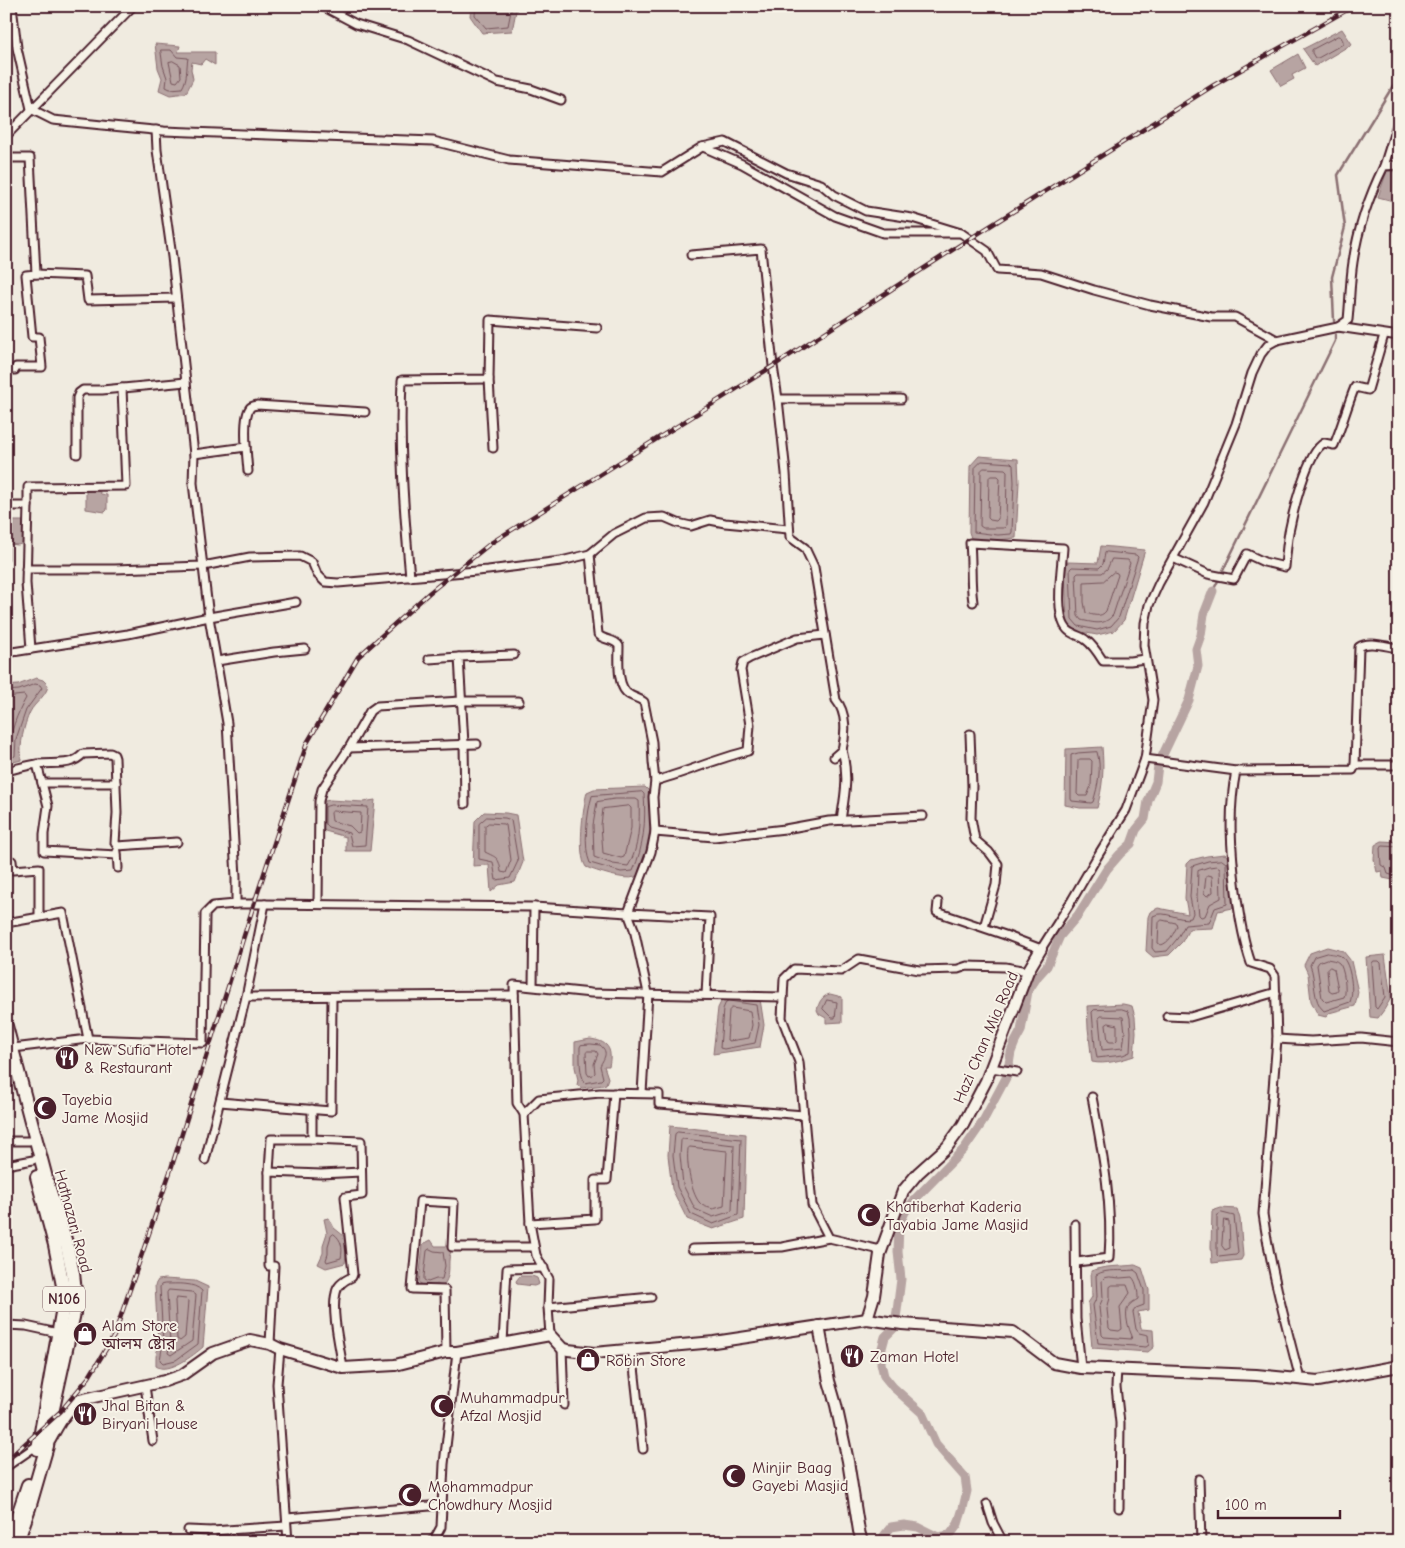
<svg xmlns="http://www.w3.org/2000/svg" width="1405" height="1548" font-family="'Comic Neue','Noto Sans Bengali',sans-serif">
<rect width="100%" height="100%" fill="#f0ebe0"/>
<filter id="ink" filterUnits="userSpaceOnUse"><feTurbulence type="fractalNoise" baseFrequency=".02" numOctaves="2"/><feDisplacementMap in="SourceGraphic" scale="10" xChannelSelector="R" yChannelSelector="G"/><feConvolveMatrix kernelMatrix="1 2 1 2 8 2 1 2 1" color-interpolation-filters="sRGB"/></filter>
<g filter="url(#ink)">
<!-- built -->
<path fill="#e3dcd2" d="M6,1080L12,1116L6,1117Z"/>
<!-- water -->
<g fill="#b7a4a2" stroke="#8b6f72">
<path d="M471,6H517L512,31L482,33L470,16Z"/>
<path d="M1342,29L1352,44L1315,66L1303,49Z"/>
<path d="M155,44L180,46L178,52H215V65L205,59L201,64L192,62L191,69L193,79L186,93L170,95L159,90L162,78L158,68Z"/>
<path d="M1298,54L1305,68L1292,75L1294,79L1281,86L1271,70Z"/>
<path d="M1387,171L1399,172V201L1397,202L1378,197Z"/>
<path d="M979,456L1018,459L1019,482L1016,538L998,540L971,538L969,532L970,466Z"/>
<path d="M91,490H98L101,494L107,495V510L105,512L86,509V491Z"/>
<path d="M6,514H9L11,521H23L25,532L24,543L18,545L9,544V559L6,566Z"/>
<path d="M1101,546L1145,550L1124,620L1114,631L1097,635L1076,631L1067,622L1065,572L1067,562L1098,563Z"/>
<path d="M36,678L43,680L48,685C47,696 35,702 30,712C23,727 20,744 21,760L6,764V686L18,685Z"/>
<path d="M1102,747C1104,770 1103,786 1097,808H1080L1065,805L1066,749Z"/>
<path d="M645,787L649,791C650,801 651,812 651,822C650,831 643,873 635,877C625,881 596,871 586,867C577,854 583,808 587,792L594,789Z"/>
<path d="M330,800L363,802L375,800L370,851H346V837L325,831L319,826L320,802Z"/>
<path d="M484,812L506,813L516,815L523,862L515,882L499,885L491,892L489,865L473,866L475,821Z"/>
<path d="M1382,841L1399,842V884L1395,885L1393,880L1383,878L1382,871L1377,872L1374,859L1375,845Z"/>
<path d="M1225,854L1230,860L1233,908L1218,911L1213,928L1189,929L1182,942L1169,955L1153,957L1146,951L1148,917L1150,912L1158,908L1188,914L1185,898L1187,864L1191,860L1207,856Z"/>
<path d="M1327,947L1343,951L1351,961L1358,992L1355,1006L1329,1013L1326,1017L1318,1015L1311,1001L1308,974L1304,965L1310,953Z"/>
<path d="M1385,955L1391,998L1384,1010L1378,1018L1370,1017L1366,957Z"/>
<path d="M830,994L842,997V1022L826,1023V1018L819,1014L817,1010C819,1002 822,996 830,994Z"/>
<path d="M724,996L760,999L764,1025L760,1047L713,1054L718,1008Z"/>
<path d="M1123,1004L1132,1006L1135,1017L1136,1032L1134,1056C1122,1060 1105,1065 1092,1062L1088,1028L1087,1006Z"/>
<path d="M590,1039C607,1041 613,1048 609,1066H604L608,1078L606,1084L603,1085L582,1088L577,1085L578,1080L575,1067V1042Z"/>
<path d="M670,1126L746,1134L744,1219L713,1229L687,1219L672,1189L668,1155Z"/>
<path d="M1221,1208L1237,1209L1240,1219L1243,1256L1241,1260L1212,1263L1211,1247L1212,1211Z"/>
<path d="M329,1218L334,1228L344,1236L347,1245L345,1263L326,1268L318,1264L323,1253V1245L327,1233L324,1219Z"/>
<path d="M431,1240L435,1246H449L452,1249C445,1263 454,1273 442,1287L437,1284L431,1288L419,1283L423,1244Z"/>
<path d="M1135,1265L1142,1268L1149,1290V1310L1138,1312L1141,1329L1153,1330L1154,1347L1148,1352L1092,1348L1088,1303L1092,1297L1091,1271C1106,1265 1119,1267 1135,1265Z"/>
<path d="M520,1276H532L537,1278L539,1284L534,1286L517,1284L516,1281Z"/>
<path d="M165,1279L195,1281L208,1287L203,1347C194,1355 168,1375 156,1366V1357L158,1343L155,1285L158,1280Z"/>
</g>
<g fill="none" stroke-linecap="round" stroke-linejoin="round">
<!-- shore -->
<g stroke="#76545b" stroke-width="1">
<path d="M476,6L475,15L486,28L508,26L512,6"/>
<path d="M1338,36L1341,37L1343,41V44L1318,58H1315L1312,53V50Z"/>
<path d="M161,50H171L177,57L188,58C186,69 188,78 182,88L170,89L166,87L167,78L163,66Z"/>
<path d="M173,61L180,65L181,77L177,82L173,81L169,62Z"/>
<path d="M982,461L1011,463L1013,465L1014,482L1012,532L1011,534L998,535L974,532L975,468Z"/>
<path d="M984,468L1005,469L1007,471L1006,526L1004,528H983L980,526L981,471Z"/>
<path d="M991,476H998L1000,478L998,519L996,521L990,520L988,518L989,478Z"/>
<path d="M1107,552L1136,555L1138,557L1119,617L1111,626L1097,630L1078,626L1072,619L1070,569L1072,567L1099,568L1103,564L1105,553Z"/>
<path d="M1112,559L1128,560L1130,563L1113,615C1104,626 1095,623 1081,620L1078,616L1076,575L1078,573H1102L1107,569Z"/>
<path d="M1114,572L1117,573L1118,575L1106,611C1101,618 1093,615 1086,613L1084,602V582L1103,581Z"/>
<path d="M6,691L19,690L35,684L40,685L42,688L26,710L16,739L15,756L6,759"/>
<path d="M6,697L24,695L26,698C17,714 10,732 9,750L6,752"/>
<path d="M1097,752C1102,768 1098,786 1093,802L1091,803L1072,801L1071,799V755L1078,753Z"/>
<path d="M1080,759H1090L1092,761L1091,786L1087,796H1079L1077,794L1078,761Z"/>
<path d="M642,792L644,794C646,821 644,846 633,871L621,872L590,863C583,848 587,812 592,796Z"/>
<path d="M615,799H636L639,801C640,819 639,851 628,866L613,864L594,857L593,825L597,802Z"/>
<path d="M331,805L368,807L365,845L352,846L349,833L328,827L325,824V807Z"/>
<path d="M629,806L631,808V828L624,857L621,858L603,853L601,825L603,809Z"/>
<path d="M333,811L361,813L360,832L357,833L350,826L332,821L331,813Z"/>
<path d="M487,817L505,818L511,820L518,861L510,878L496,880L493,862L479,859V824Z"/>
<path d="M489,823L504,824L506,825L511,860L506,873L501,872C499,857 497,858 485,852V826Z"/>
<path d="M1399,847L1383,846L1380,848L1381,865L1386,868L1388,874L1395,876L1399,880"/>
<path d="M1222,860L1226,863L1227,904L1215,908L1209,923L1185,925L1177,939L1167,951L1155,952L1152,948L1153,916C1165,909 1179,922 1191,918L1193,913L1190,897L1192,866L1208,861Z"/>
<path d="M1209,867L1217,866L1220,868L1221,898L1210,904L1205,916L1201,917L1199,915L1197,897L1198,871Z"/>
<path d="M1208,875L1212,876L1213,892L1207,896L1204,893L1206,877Z"/>
<path d="M1162,920L1176,923L1177,926C1174,933 1169,943 1161,945L1158,943L1159,923Z"/>
<path d="M1327,953C1331,954 1339,954 1342,957C1351,964 1354,993 1350,1002L1324,1011C1312,1001 1316,979 1310,965L1314,957Z"/>
<path d="M1327,959C1331,960 1336,960 1339,963C1344,967 1347,992 1344,997L1326,1002L1322,998L1317,965L1319,962Z"/>
<path d="M1374,961H1379L1381,963L1385,997L1377,1009L1375,1007L1372,964Z"/>
<path d="M1330,967L1334,969L1338,989L1337,992L1332,993L1329,991L1327,970Z"/>
<path d="M827,1000L837,1002L835,1018H832L823,1009Z"/>
<path d="M729,1001L756,1005L759,1025L755,1043L724,1049L720,1048L723,1009L726,1002Z"/>
<path d="M732,1008L750,1011L752,1025L749,1038L729,1041L727,1040L729,1011Z"/>
<path d="M1122,1009L1128,1011L1130,1018L1131,1032L1130,1052L1123,1055L1097,1058L1095,1046L1092,1012L1094,1010Z"/>
<path d="M1101,1016L1123,1017L1125,1032L1123,1048L1102,1050L1099,1019Z"/>
<path d="M1109,1023L1117,1025V1040L1115,1042H1110L1108,1041L1106,1025Z"/>
<path d="M591,1044L600,1045C610,1053 603,1059 600,1066L603,1078L601,1080L585,1083C579,1073 580,1059 580,1047L581,1045Z"/>
<path d="M588,1051H596L598,1054L594,1064L595,1073L593,1075L589,1076L587,1073L586,1053Z"/>
<path d="M678,1132L741,1139L738,1215L713,1224L691,1214L677,1187L673,1155L675,1134Z"/>
<path d="M683,1139L734,1145L732,1211L713,1217L695,1209L683,1185L680,1155L681,1141Z"/>
<path d="M690,1147L727,1151L724,1206L713,1209C710,1208 705,1207 702,1205C691,1197 686,1162 688,1149Z"/>
<path d="M1222,1213L1234,1216L1238,1253L1236,1255L1219,1257L1217,1255V1216Z"/>
<path d="M1224,1220L1229,1221L1230,1248L1225,1250L1222,1246Z"/>
<path d="M334,1234C342,1240 343,1248 341,1258L327,1262L326,1260L328,1254V1246L331,1236Z"/>
<path d="M430,1249L434,1251L443,1252L445,1266L442,1279H436L428,1282L424,1280V1276L427,1251Z"/>
<path d="M1134,1270L1138,1273L1144,1290V1305L1136,1308L1133,1312L1136,1329L1139,1333L1148,1335L1149,1345L1146,1347L1098,1343L1093,1305L1097,1297L1096,1275C1107,1268 1122,1272 1134,1270Z"/>
<path d="M1110,1277L1120,1278L1132,1277C1137,1282 1138,1292 1138,1299C1135,1301 1130,1303 1128,1307C1124,1315 1129,1329 1132,1336L1131,1339L1104,1337L1102,1335L1099,1307L1103,1298L1102,1280L1104,1278Z"/>
<path d="M165,1284C177,1284 194,1282 202,1291L198,1344L176,1360L163,1363L160,1360L163,1343L160,1287L161,1285Z"/>
<path d="M1113,1285H1127L1130,1293L1120,1307L1122,1329L1119,1331L1111,1330L1109,1328L1107,1309L1110,1298V1287Z"/>
<path d="M169,1290L192,1292L196,1295L192,1341L171,1355L168,1353L170,1343L167,1293Z"/>
<path d="M177,1298L186,1299L188,1301L185,1337L180,1341L177,1339L175,1301Z"/>
</g>
<!-- stream -->
<g stroke="#8b6f72" stroke-width="2.5">
<path d="M1334,321L1332,277L1345,227L1338,175L1399,76"/>
<path d="M1213,591L1335,341V335"/>
</g>
<!-- canal -->
<g stroke="#b7a4a2" stroke-width="9">
<path d="M725,1542L739,1539L753,1542"/>
<path d="M886,1542L884,1536L891,1527L904,1525L918,1527L938,1537L950,1535L958,1524L963,1508L967,1491L965,1477L936,1444L922,1413L893,1387L884,1376L881,1363L882,1348L885,1337L894,1328L897,1311L901,1279L898,1252L899,1225L905,1212L916,1198L964,1149L982,1123L1007,1076L1011,1052L1015,1042L1021,1031L1028,991L1038,976L1047,966L1060,936L1078,915L1107,869L1120,854L1131,844L1136,830L1145,819L1148,801L1156,782L1158,765L1189,700L1198,666L1196,649L1201,635L1204,614L1213,591"/>
</g>
<!-- street casing -->
<g stroke="#4a1f2b" stroke-width="11">
<g id="street">
<path d="M12,6L17,48L31,109L53,120L112,126L164,131L433,141L509,160L662,172L702,147L725,142L786,173L821,184L834,195L866,211L912,218L961,233"/>
<path d="M322,6L356,24L408,40L497,82L531,89L561,100"/>
<path d="M156,130L157,150L172,257L194,454L193,483L209,617L227,723L236,877V904"/>
<path d="M6,136L133,6"/>
<path d="M703,147L742,164L835,216L883,233H961L987,251L997,270L1041,273L1094,290L1150,305L1211,317H1235L1277,340"/>
<path d="M6,158H30L36,274L26,275L32,337H39L42,367H16L15,370L6,369"/>
<path d="M1399,165L1384,166C1369,196 1358,228 1353,262C1350,281 1350,301 1348,320L1338,327L1399,336"/>
<path d="M1384,166L1399,118"/>
<path d="M691,255L761,249L773,366L778,399"/>
<path d="M36,274L85,276L88,300L176,298"/>
<path d="M489,379L493,448"/>
<path d="M77,454V398L79,393L83,390H102L186,382"/>
<path d="M194,454L246,447"/>
<path d="M248,471C247,459 242,417 250,408C251,406 254,406 257,405L365,412"/>
<path d="M6,506H28L26,583L31,649"/>
<path d="M28,506V487L126,486L122,388"/>
<path d="M590,554L598,634C603,641 614,638 619,646C619,659 616,688 630,695C635,698 639,698 644,702L652,742L653,762L655,781L653,797L655,832L651,852L628,913L710,917L706,995"/>
<path d="M1173,558L1208,574L1234,579L1247,554L1264,562L1285,567C1286,555 1287,543 1289,532C1293,512 1307,452 1324,443L1334,445C1342,426 1347,406 1355,387L1368,390L1384,335"/>
<path d="M26,569H115L203,566L250,557L300,556L312,562L317,574L325,582L338,583L488,570L561,561L590,554L614,534L646,518L664,517L678,523L691,526L710,520L725,523L788,529"/>
<path d="M410,577C404,511 399,446 402,380L489,379L490,320L597,328"/>
<path d="M973,602C970,582 972,563 970,543L1063,548C1062,566 1053,619 1069,631C1074,635 1081,636 1086,640C1093,645 1098,653 1103,661H1130L1145,659"/>
<path d="M6,653L128,634L209,617L296,602"/>
<path d="M429,659L459,657"/>
<path d="M217,661L274,652L305,649"/>
<path d="M970,734L972,786L971,818L975,840L989,852L998,864L996,885L984,927"/>
<path d="M349,748L477,744"/>
<path d="M834,757L842,750C846,734 847,713 836,700L814,567L805,548L790,537L786,473L778,399H901"/>
<path d="M1145,759L1236,771L1353,770L1355,765L1359,647C1369,640 1387,647 1399,648"/>
<path d="M37,764L48,806L44,834V851L117,855"/>
<path d="M1355,765H1399"/>
<path d="M6,771C16,769 27,765 38,764C54,762 71,767 83,754L110,753L114,755L115,758L117,813L115,843L117,846L177,842"/>
<path d="M1236,771C1228,811 1231,850 1236,891C1239,915 1243,940 1251,963L1270,969L1275,976L1277,1039L1263,1214C1271,1270 1286,1325 1300,1379"/>
<path d="M655,781C687,772 716,759 748,751L750,725L741,670L743,662L750,658L797,638L825,635"/>
<path d="M42,783H116"/>
<path d="M465,804L464,744L459,657L514,655"/>
<path d="M841,820C845,795 849,776 842,750"/>
<path d="M655,832L714,837L785,829L829,821L923,816"/>
<path d="M117,852L118,868"/>
<path d="M6,862L12,861L13,870L39,868V917"/>
<path d="M938,902L937,912L1005,935L1041,949L1072,900L1097,857L1126,810L1145,759L1153,700L1144,645L1145,623L1149,605L1159,583L1204,502L1236,424L1252,373L1261,354L1268,345L1277,340L1338,327"/>
<path d="M318,904L319,801L322,789L349,748L370,711L377,706L461,701H519"/>
<path d="M6,923L63,913L88,1039"/>
<path d="M533,986L534,907"/>
<path d="M246,997L514,995"/>
<path d="M1167,1016L1190,1017L1273,993L1276,994"/>
<path d="M1277,1039L1311,1041L1361,1038L1399,1042"/>
<path d="M13,1048L88,1039L203,1043L205,914L213,906L236,904H265L534,907L628,913L634,929L648,993L642,1093"/>
<path d="M991,1068L1017,1072"/>
<path d="M220,1102L331,1111L332,997"/>
<path d="M312,1109V1139L361,1141L362,1195L345,1197L353,1274L352,1277C345,1280 337,1285 336,1293C331,1311 340,1348 343,1368"/>
<path d="M524,1114L539,1099L600,1093L659,1094V1104L804,1115"/>
<path d="M6,1141H29"/>
<path d="M205,1160L246,997L265,904"/>
<path d="M6,1165L33,1160"/>
<path d="M269,1172L271,1139H312"/>
<path d="M530,1223L595,1219V1180H607L614,1093"/>
<path d="M1075,1224L1076,1319L1081,1368"/>
<path d="M692,1249L782,1247L829,1238"/>
<path d="M880,1254L876,1249L829,1238L812,1205L799,1062L782,1018L784,979L794,969L841,971L859,959L919,970L958,969L967,966L1005,967L1028,971"/>
<path d="M1077,1262L1109,1258C1113,1203 1102,1150 1092,1097"/>
<path d="M548,1307L651,1297"/>
<path d="M6,1325L26,1326L58,1333"/>
<path d="M550,1335L548,1307L549,1279L536,1255L530,1223L524,1114L517,1103L514,985L591,993L783,997"/>
<path d="M503,1343L507,1269L544,1268"/>
<path d="M270,1344L274,1266H269V1172L321,1174L361,1172"/>
<path d="M562,1348L564,1405"/>
<path d="M280,1349L277,1384L288,1542"/>
<path d="M632,1349L643,1449"/>
<path d="M446,1352L445,1290L412,1289L420,1201L454,1203L452,1247H534"/>
<path d="M1117,1368L1116,1387L1120,1423L1119,1508"/>
<path d="M145,1386L153,1441"/>
<path d="M6,1467L39,1444"/>
<path d="M1199,1479L1201,1542"/>
<path d="M987,1504L993,1523L1003,1542"/>
<path d="M287,1518L442,1505"/>
<path d="M188,1530L212,1531L286,1526"/>
<path d="M212,1542V1531"/>
<path d="M430,1542L435,1538L441,1527L444,1464L457,1352"/>
</g>
</g>
<!-- secondary casing -->
<g stroke="#4a1f2b" stroke-width="14">
<g id="secondary">
<path d="M867,1319L874,1296L880,1254L903,1191L918,1173L947,1147L963,1125L986,1081L1028,971L1041,949"/>
<path d="M819,1326L829,1381L836,1405L848,1461L859,1531L862,1542"/>
<path d="M50,1440C58,1425 66,1410 80,1400L165,1381L182,1375L213,1353L250,1340L270,1344L280,1349L343,1368L395,1365L446,1352H457L550,1335L562,1348L568,1350L594,1353L714,1342L867,1319L902,1324L1013,1332L1054,1363L1081,1368L1256,1375L1318,1381L1399,1366"/>
</g>
</g>
<!-- highway casing -->
<g stroke="#4a1f2b" stroke-width="16">
<g id="highway">
<path d="M6,1026L47,1182L67,1246L73,1273L75,1292L74,1313L50,1422L47,1446L29,1508L17,1542"/>
<path d="M37,1177L55,1245L65,1296L38,1449"/>
<path d="M13,1530L28,1485"/>
</g>
</g>
<!-- street -->
<use href="#street" stroke="#f7f3e8" stroke-width="7"/>
<!-- secondary -->
<use href="#secondary" stroke="#f7f3e8" stroke-width="10"/>
<!-- highway -->
<use href="#highway" stroke="#f7f3e8" stroke-width="12"/>
<!-- rail casing -->
<g stroke="#4a1f2b" stroke-width="4.5">
<path id="rail" d="M6,1461L61,1411L89,1377L114,1336L170,1172L254,904L307,743L358,657L429,593L491,543L773,366L960,245L1214,85L1354,6"/>
</g>
<!-- rail -->
<use href="#rail" stroke="#f7f3e8" stroke-width="2.5" stroke-dasharray="8" stroke-linecap="butt"/>
</g>
</g>
<!-- icons -->
<defs>
<g id="restaurant-disc" transform="scale(1.25)"><circle r="9.5" fill="#4a1f2b" stroke="#f7f3e8"/><path d="M-5-6h1v4h1v-4h1v4h1v-4h1v5L-1.5 .5V6h-2V.5L-5-1ZM5-6V6H3V1.5H1.5Q1.5-4 5-6Z" fill="#fff"/></g>
<g id="mosque-disc" transform="scale(1.25)"><circle r="9.5" fill="#4a1f2b" stroke="#f7f3e8"/><path d="M3.5-4.9A6 6 0 1 0 3.5 4.9A5 5 0 1 1 3.5-4.9Z" fill="#fff"/></g>
<g id="shop-disc" transform="scale(1.25)"><circle r="9.5" fill="#4a1f2b" stroke="#f7f3e8"/><path d="M-5-2.5h2.3a2.7 3.5 0 0 1 5.4 0H5L5.5 6h-11ZM-1.5-2.5h3a1.5 2.3 0 0 0-3 0Z" fill="#fff"/></g>
</defs>
<g fill-rule="evenodd">
<use href="#restaurant-disc" x="67" y="1058"/>
<use href="#mosque-disc" x="45" y="1108"/>
<use href="#mosque-disc" x="869" y="1215"/>
<use href="#shop-disc" x="85" y="1334"/>
<use href="#restaurant-disc" x="852" y="1356"/>
<use href="#shop-disc" x="588" y="1360"/>
<use href="#mosque-disc" x="442" y="1406"/>
<use href="#restaurant-disc" x="85" y="1414"/>
<use href="#mosque-disc" x="734" y="1476"/>
<use href="#mosque-disc" x="410" y="1495"/>
</g>
<g text-anchor="middle" stroke-width="4" stroke-linejoin="round" paint-order="stroke">
<!-- shield labels -->
<rect fill="#f7f3e8" stroke="#7e5f64" stroke-width="1" x="43" y="1286.5" width="42" height="25" rx="4"/>
<g font-size="15" font-weight="bold" fill="#4a1f2b">
<text x="64" y="1304">N106</text>
</g>
<!-- street labels -->
<g font-size="16" fill="#4a1f2b" stroke="#f7f3e8">
<text transform="translate(985 1037) rotate(-67)" y="6">Hazi Chan Mia Road</text>
<text transform="translate(74 1221) rotate(75)" y="6">Hathazari Road</text>
</g>
<!-- poi labels -->
<g font-size="16" fill="#4a1f2b" stroke="#f7f3e8" text-anchor="start">
<text x="84" y="1055">New Sufia Hotel<tspan x="84" dy="18">&amp; Restaurant</tspan></text>
<text x="62" y="1105">Tayebia<tspan x="62" dy="18">Jame Mosjid</tspan></text>
<text x="886" y="1212">Khatiberhat Kaderia<tspan x="886" dy="18">Tayabia Jame Masjid</tspan></text>
<text x="102" y="1331">Alam Store<tspan x="102" dy="18">আলম ষ্টোর</tspan></text>
<text x="870" y="1362">Zaman Hotel</text>
<text x="606" y="1366">Robin Store</text>
<text x="460" y="1403">Muhammadpur<tspan x="460" dy="18">Afzal Mosjid</tspan></text>
<text x="102" y="1411">Jhal Bitan &amp;<tspan x="102" dy="18">Biryani House</tspan></text>
<text x="752" y="1473">Minjir Baag<tspan x="752" dy="18">Gayebi Masjid</tspan></text>
<text x="428" y="1492">Mohammadpur<tspan x="428" dy="18">Chowdhury Mosjid</tspan></text>
</g>
</g>
<!-- margin -->
<rect width="1405" height="1548" fill="none" stroke="#f7f3e8" stroke-width="25"/>
<rect x="12" y="12" width="1380" height="1523" fill="none" stroke="#4a1f2b" stroke-width="2" filter="url(#ink)"/>
<!-- scale -->
<path d="M1218 1510v8h122v-8" fill="none" stroke="#4a1f2b" stroke-width="2.5"/>
<text x="1225" y="1510" font-size="15" fill="#4a1f2b" stroke="#f7f3e8" stroke-width="4" paint-order="stroke">100 m</text>
</svg>
